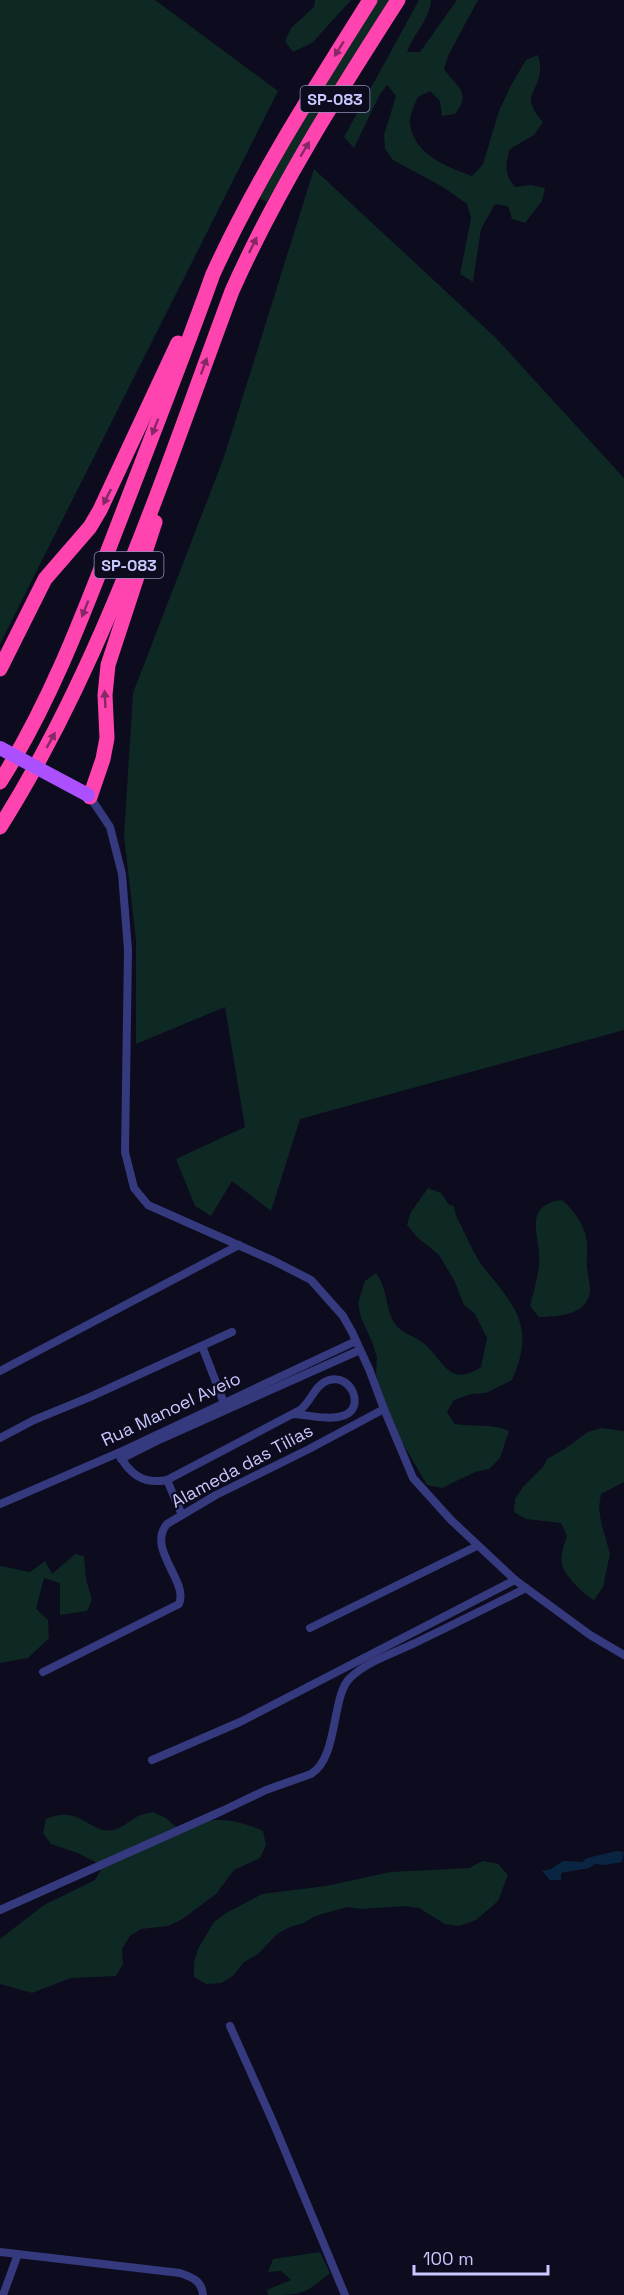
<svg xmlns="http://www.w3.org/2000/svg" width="624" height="2295" font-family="'Space Grotesk',sans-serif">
<rect width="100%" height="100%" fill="#0d0b1e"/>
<!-- green -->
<g fill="#0e2824">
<path d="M0,0H155L278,91L0,644Z"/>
<path d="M315,0H351L312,43L293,52L285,41L291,28L314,7Z"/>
<path d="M377,0H392L310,128L267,202L257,197Z"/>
<path d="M419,0H431C430,20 413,34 407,52H420L457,0H478L448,56L444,69C457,88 472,91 455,114L442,116L440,101L430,91L418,97C415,104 409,115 410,124C414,155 448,167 472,176L483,164L499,111L511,85L526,60L538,55C539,60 541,65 540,70C538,96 519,94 543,122L534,135L510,149C505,165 504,174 515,187L531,185L545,188L542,201L525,223L512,219L508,206L495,204L481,229L473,282L460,274L471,218L467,204L443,187L393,160L385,149L384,135L396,96L387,85L379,96L354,148L344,137Z"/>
<path d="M314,169L496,338L624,478V1030L300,1119L271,1211L232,1181L211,1216L195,1206L176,1159L245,1127L225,1007L136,1044V940L124,836L133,693L224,457Z"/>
<path d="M428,1188L441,1193L449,1205L454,1206C455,1217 460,1222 464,1232C470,1244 476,1258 484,1268C517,1308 535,1328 512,1380L486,1393L471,1394L454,1400L447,1412L455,1424C473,1427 492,1423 509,1431L500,1458L489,1469L475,1472L442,1488L427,1485L399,1437L382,1400L376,1373L377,1358L373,1344L361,1318L358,1303L365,1281L376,1273C389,1292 385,1309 395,1324C401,1333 414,1336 422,1342C443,1358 448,1389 481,1367L487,1338L475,1314L464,1305L454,1280L439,1255L417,1237L407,1225L411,1212Z"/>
<path d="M562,1200C574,1210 586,1227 587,1243C588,1251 586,1259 587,1267C588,1281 595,1293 583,1306C576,1315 550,1317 539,1317L530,1306C533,1293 538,1278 539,1265C542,1239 520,1205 562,1200Z"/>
<path d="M601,1428L624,1431V1482L601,1494L599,1507L601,1522L610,1554L603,1587L594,1600C583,1594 566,1577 562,1565C560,1555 564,1545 567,1536L561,1523L526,1519L514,1512L515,1499L523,1487L544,1466L547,1459L566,1448L588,1432Z"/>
<path d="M75,1554L84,1556L86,1579L92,1600L87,1611L60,1615V1583L44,1578L36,1609L48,1620L49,1638L28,1658L0,1663V1566L30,1572L45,1561L52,1574Z"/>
<path d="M153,1812L166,1818L176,1827C211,1818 229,1816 263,1831L266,1845L260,1858L234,1870L216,1894L181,1920L168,1926L141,1929L130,1936L122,1949L123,1964L116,1976L71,1978L32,1993L0,1984V1939L44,1905L95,1880L103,1866L78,1853L51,1844L43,1833L46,1819C81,1804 90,1835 113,1830C123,1828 130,1820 138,1816C143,1814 148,1813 153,1812Z"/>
<path d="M483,1861L498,1864L508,1875L498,1901L476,1920L459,1926L445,1924L419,1908L405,1906L361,1909L347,1907L315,1916L304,1923L290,1927L277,1934L258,1954L244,1962L233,1976L221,1983L206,1984L194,1977V1962L198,1949L214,1922L226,1913L262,1894L326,1886L391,1872L469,1868Z"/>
<path d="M320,2252L330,2273C304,2295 301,2295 268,2295L267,2290L291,2280L281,2271L268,2272L273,2259Z"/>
</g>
<!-- water -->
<path fill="#0a2542" d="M617,1851L624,1852L622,1862L605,1865L595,1864L589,1868L561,1873V1880H550L542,1871L551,1869L563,1861L582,1862L587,1858Z"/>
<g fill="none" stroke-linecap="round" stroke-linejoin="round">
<!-- street -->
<g stroke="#35397e" stroke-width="8">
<path d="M90,797L110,827L122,874L128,950L125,1152L134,1188L148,1205L274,1261L311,1280L343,1316L352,1332L369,1369L384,1409L413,1478L451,1520L515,1580L590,1635L624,1655"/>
<path d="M202,1346L224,1403"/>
<path d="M0,1371L239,1245"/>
<path d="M0,1438L34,1420L90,1397L232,1332"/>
<path d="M118,1453C129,1473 142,1485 167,1480L300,1410C311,1402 315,1384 329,1380C353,1374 364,1408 345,1415C330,1421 309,1415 293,1414"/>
<path d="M121,1459L161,1439L360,1350"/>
<path d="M167,1480L182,1515"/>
<path d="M0,1504L118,1453L356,1341"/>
<path d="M310,1628L477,1546"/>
<path d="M43,1672L179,1604C189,1581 146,1549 167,1524L216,1495L309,1449L384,1409"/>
<path d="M152,1760L240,1722L515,1580"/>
<path d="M0,1910L222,1811L266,1790L311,1774C339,1757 331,1696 350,1678C366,1662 394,1653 415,1643C452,1625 489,1607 526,1588"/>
<path d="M230,2026L273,2122L345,2295"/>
<path d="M0,2252L180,2273C192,2277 202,2281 203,2295"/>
<path d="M3,2295L18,2254"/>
</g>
<!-- highway -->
<g stroke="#ff43af" stroke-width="15">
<path d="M0,669L45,579L90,527L100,510L178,343"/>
<path d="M0,782C52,700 86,607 121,517C152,436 184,355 213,274C257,178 314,89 370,0"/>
<path d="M90,797L103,759L107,738L105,695L108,665L155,522"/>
<path d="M0,827C104,662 164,473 232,291C278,188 337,95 398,0"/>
</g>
<!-- primary-bridge -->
<path stroke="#ac4fff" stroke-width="14" d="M0,748L88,795"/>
</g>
<!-- one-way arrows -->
<defs><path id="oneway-solid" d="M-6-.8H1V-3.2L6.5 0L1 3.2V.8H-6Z" transform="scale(1.5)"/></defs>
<g fill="#862766">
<use href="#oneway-solid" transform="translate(339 49) rotate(122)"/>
<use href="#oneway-solid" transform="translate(305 149) rotate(-59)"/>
<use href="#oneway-solid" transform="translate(253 245) rotate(-64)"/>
<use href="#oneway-solid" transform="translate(204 366) rotate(-70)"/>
<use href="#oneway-solid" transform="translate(155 427) rotate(111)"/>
<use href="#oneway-solid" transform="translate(107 497) rotate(117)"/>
<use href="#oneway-solid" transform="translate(85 609) rotate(112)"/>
<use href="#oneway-solid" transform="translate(105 699) rotate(-93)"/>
<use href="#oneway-solid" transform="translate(51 740) rotate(-61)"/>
</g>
<g text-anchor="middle" stroke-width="4.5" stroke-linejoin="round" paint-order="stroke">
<!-- shield labels -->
<g fill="#0d0b1e" stroke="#918fbc" stroke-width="1.5">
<rect x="300.5" y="86" width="69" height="26" rx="4.5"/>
<rect x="94.5" y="552" width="69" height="26" rx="4.5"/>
</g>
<g font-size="16" font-weight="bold" fill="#c9c8ff">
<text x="335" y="105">SP-083</text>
<text x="129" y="571">SP-083</text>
</g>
<!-- street labels -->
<g font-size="18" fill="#c9c8ff" stroke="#0d0b1e">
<text transform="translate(171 1409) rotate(-25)" y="6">Rua Manoel Aveio</text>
<text transform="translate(242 1466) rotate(-28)" y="6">Alameda das Tilias</text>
</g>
</g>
<!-- scale -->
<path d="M414 2265v9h134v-9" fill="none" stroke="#c9c8ff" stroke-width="3"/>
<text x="423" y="2265" font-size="18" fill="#c9c8ff" stroke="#0d0b1e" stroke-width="4.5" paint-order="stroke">100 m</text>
</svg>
